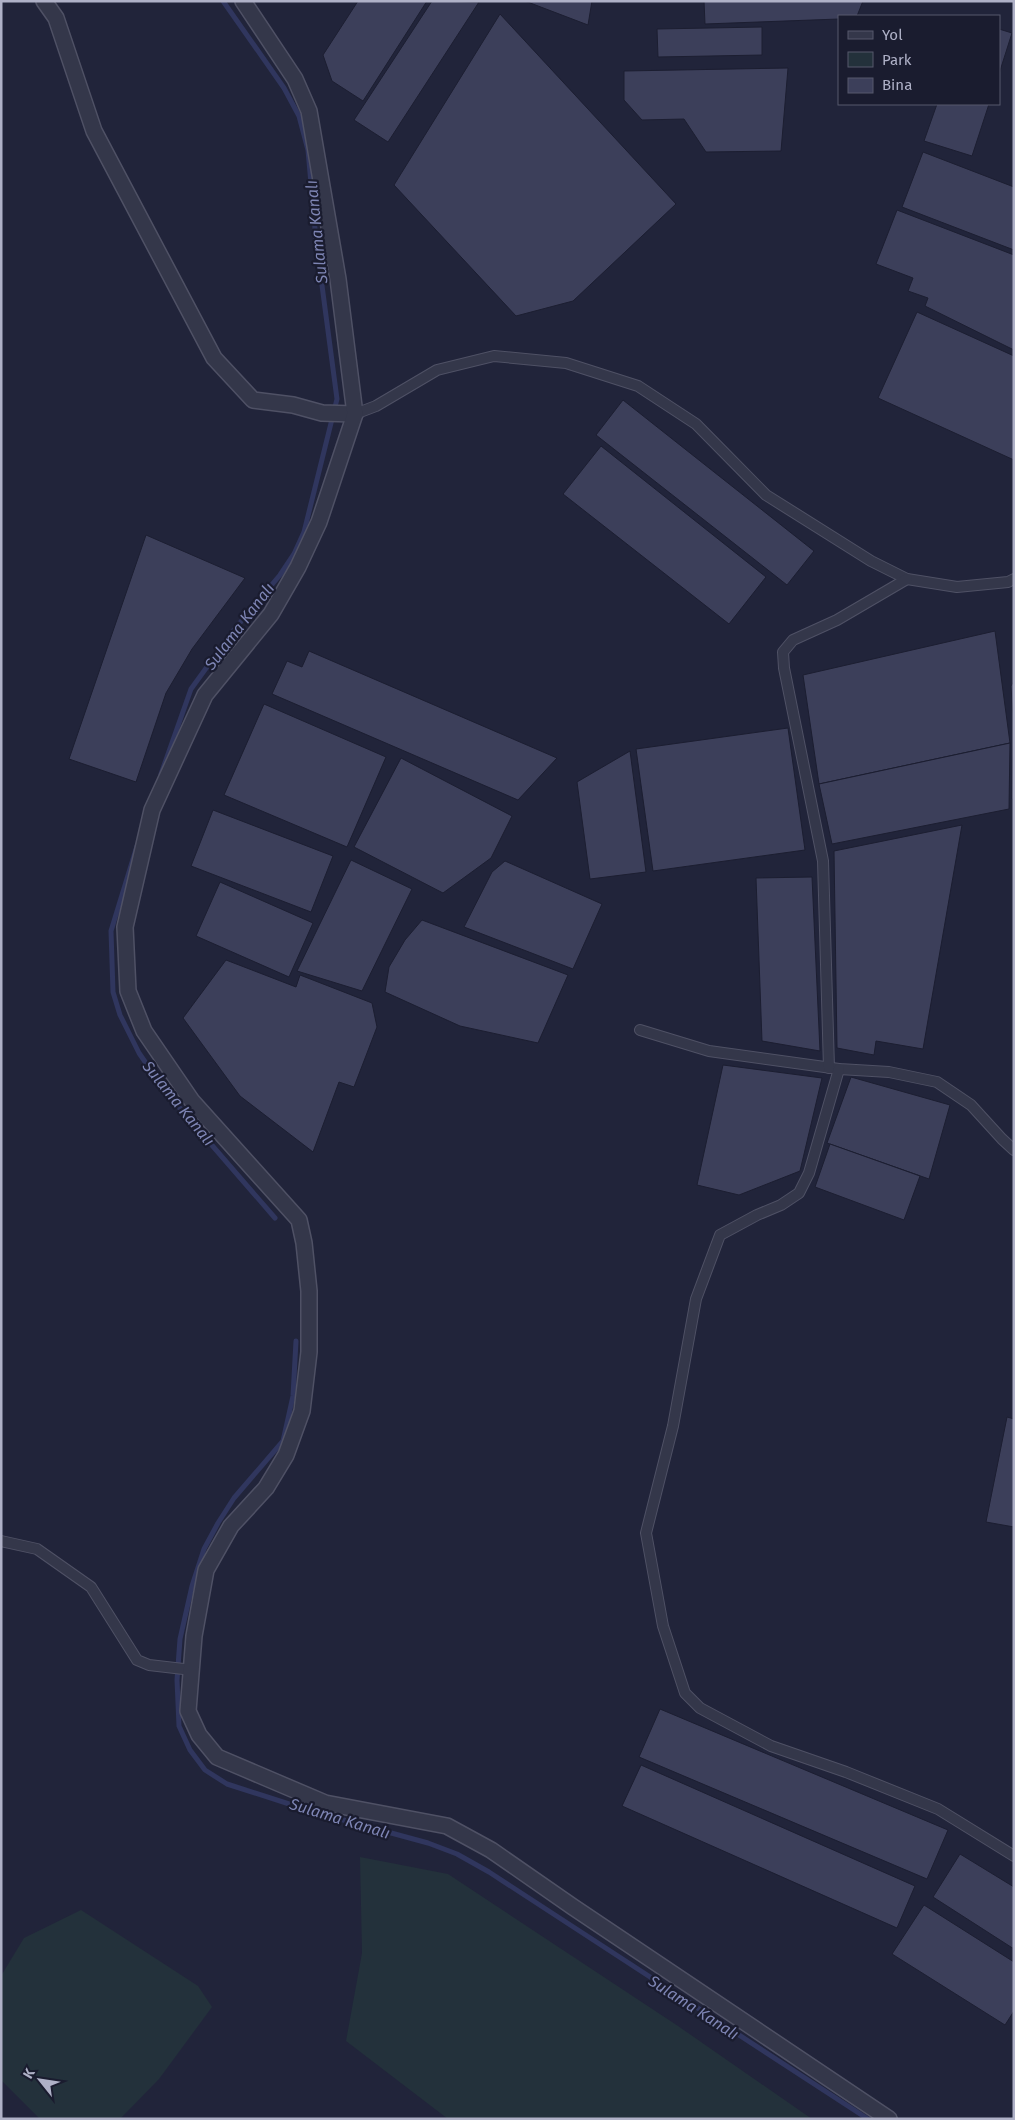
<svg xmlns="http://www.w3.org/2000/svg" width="1015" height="2120" font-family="'Fira Sans',sans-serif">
<rect width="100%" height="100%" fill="#21243a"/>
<!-- green -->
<g fill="#23313b">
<path d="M360,1857L448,1874L678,2026L812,2119H448L346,2041L362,1953Z"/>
<path d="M81,1910L198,1986L212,2007L159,2079L120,2119H40L1,2080V1976L24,1938Z"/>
</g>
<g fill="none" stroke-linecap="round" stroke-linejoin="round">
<!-- stream -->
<g stroke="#30365e" stroke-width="5">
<path d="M161,774L191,689L233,631L280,575L294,554L304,532L337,399L316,240L308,150L299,116L284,88L223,1"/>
<path d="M137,846L111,931L113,992L120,1015L139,1053L165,1091L275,1218"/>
<path d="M296,1341L293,1396L283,1441L234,1498L218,1523L204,1549L192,1586L180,1639L177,1680L179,1726L190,1750L205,1770L227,1784L314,1812L428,1843L457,1854L489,1872L868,2119"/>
</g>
</g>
<!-- building -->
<g fill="#3c3f5a" stroke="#1c1e31">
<path d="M358,1H427L363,101L332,81L323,55Z"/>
<path d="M432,1L479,2L388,142L354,120Z"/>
<path d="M525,1H592L588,25Z"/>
<path d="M704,1H863L857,16H839V19L705,24Z"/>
<path d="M500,14L676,204L573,301L516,316L394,185Z"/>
<path d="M762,27V55L658,57L657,29Z"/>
<path d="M999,29L1012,33L999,74Z"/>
<path d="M788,68L781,151L706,152L684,119L642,120L624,100V71Z"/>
<path d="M937,104H989L972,156L924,141Z"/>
<path d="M923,152L1014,187V250L902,207Z"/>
<path d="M897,210L1014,255V350L925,306L928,298L908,291L913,278L876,264Z"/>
<path d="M917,312L1014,356V460L878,398Z"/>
<path d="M623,400L814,551L787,585L596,435Z"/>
<path d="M601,446L766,577L729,624L563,494Z"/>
<path d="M146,535L245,578L192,649L166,693L136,782L69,759Z"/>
<path d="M995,631L1010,743L819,784L803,675Z"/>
<path d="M309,651L557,758L518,800L272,694L287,661L302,667Z"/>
<path d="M1014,681V800L1012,799L1013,719L1011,686Z"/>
<path d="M264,704L386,757L347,847L224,795Z"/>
<path d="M788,728L805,850L653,871L636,749Z"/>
<path d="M1010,743L1009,809L832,844L819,784Z"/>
<path d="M630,751L646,872L590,879L577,782Z"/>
<path d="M401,758L512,816L491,858L443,893L354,847Z"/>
<path d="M213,810L333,856L311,912L191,866Z"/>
<path d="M962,825L923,1049L876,1041L874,1055L837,1048L834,851Z"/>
<path d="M351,860L412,889L362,991L297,971Z"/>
<path d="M505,861L602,904L573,969L464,927L492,872Z"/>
<path d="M812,877L820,1051L762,1041L756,878Z"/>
<path d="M220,882L313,923L289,977L196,936Z"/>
<path d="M422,920L568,975L538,1043L460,1026L385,992L389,967L405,940Z"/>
<path d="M226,960L296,987L300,975L372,1003L377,1027L354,1087L339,1082L313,1152L240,1096L183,1018Z"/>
<path d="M723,1065L822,1078L800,1171L739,1195L697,1185Z"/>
<path d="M851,1077L950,1105L929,1179L827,1143Z"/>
<path d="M830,1144L920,1176L904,1220L815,1187Z"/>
<path d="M1007,1417L1014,1419V1527L986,1522Z"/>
<path d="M660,1709L948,1830L927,1879L639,1757Z"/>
<path d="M641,1765L915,1886L897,1928L622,1806Z"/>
<path d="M960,1854L1014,1887V1949L933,1897Z"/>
<path d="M924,1905L1014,1962V2011L1005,2025L892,1954Z"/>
</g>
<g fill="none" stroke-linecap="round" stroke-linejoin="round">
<!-- service casing -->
<g stroke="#4f5165" stroke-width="12">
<g id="service">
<path d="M355,414L376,406L437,370L494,356L566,363L638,386L696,424L766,495L871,561L907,579L957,587L1008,582L1014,579"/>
<path d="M640,1030L709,1051L839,1069L889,1072L937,1082L971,1105L1002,1139L1014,1150"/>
<path d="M829,1068L823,861L784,668L783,652L793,640L837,620L907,579"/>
<path d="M839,1069L809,1173L799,1193L781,1205L757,1215L720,1235L696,1299L673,1426L646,1533L663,1626L685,1693L700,1708L771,1746L846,1772L938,1809L1014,1856"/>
<path d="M1,1541L37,1549L91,1587L137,1660L149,1665L192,1670"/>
</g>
</g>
<!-- minor casing -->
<g stroke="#4f5165" stroke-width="18">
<g id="minor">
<path d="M44,1L56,18L94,131L214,358L253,400L293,405L322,413L355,414"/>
<path d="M243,1L295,79L309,111L338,279L355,414L319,522L298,567L271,614L205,695L152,810L125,927L128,991L144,1031L192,1101L299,1220L304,1243L309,1291V1352L302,1411L286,1455L266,1488L231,1526L206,1570L194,1636L188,1711L199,1735L217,1757L325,1803L447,1826L491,1850L573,1907L889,2119"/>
</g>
</g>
<!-- service -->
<use href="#service" stroke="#34374a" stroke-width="10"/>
<!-- minor -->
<use href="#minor" stroke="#34374a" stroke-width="15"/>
</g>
<g text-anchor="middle" stroke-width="4.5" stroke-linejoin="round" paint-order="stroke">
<!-- water labels -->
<g font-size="16" font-style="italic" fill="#7e85b4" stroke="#1a1c2f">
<text transform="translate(316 232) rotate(-96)" y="6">Sulama Kanalı</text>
<text transform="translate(239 626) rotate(-53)" y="6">Sulama Kanalı</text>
<text transform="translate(179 1103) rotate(51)" y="6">Sulama Kanalı</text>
<text transform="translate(340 1818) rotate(17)" y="6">Sulama Kanalı</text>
<text transform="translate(694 2007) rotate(33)" y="6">Sulama Kanalı</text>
</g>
</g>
<!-- border -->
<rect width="1015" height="2120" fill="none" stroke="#afb1c7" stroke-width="5"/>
<!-- legend -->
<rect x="838" y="15" width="162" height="90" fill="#1a1c2f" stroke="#56586c"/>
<rect x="848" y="31" width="25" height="8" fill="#34374a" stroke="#56586c"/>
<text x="882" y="40" font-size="15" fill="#afb1c7">Yol</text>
<rect x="848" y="52" width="25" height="15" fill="#23313b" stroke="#56586c"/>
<text x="882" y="65" font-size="15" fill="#afb1c7">Park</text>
<rect x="848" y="78" width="25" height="15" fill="#3c3f5a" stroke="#56586c"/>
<text x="882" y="90" font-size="15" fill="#afb1c7">Bina</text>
<!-- north arrow -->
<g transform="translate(40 2080) rotate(300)" stroke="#1a1c2f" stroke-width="4" paint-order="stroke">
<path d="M0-4L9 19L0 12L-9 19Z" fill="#afb1c7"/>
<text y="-8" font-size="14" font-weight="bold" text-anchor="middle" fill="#afb1c7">K</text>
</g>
</svg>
